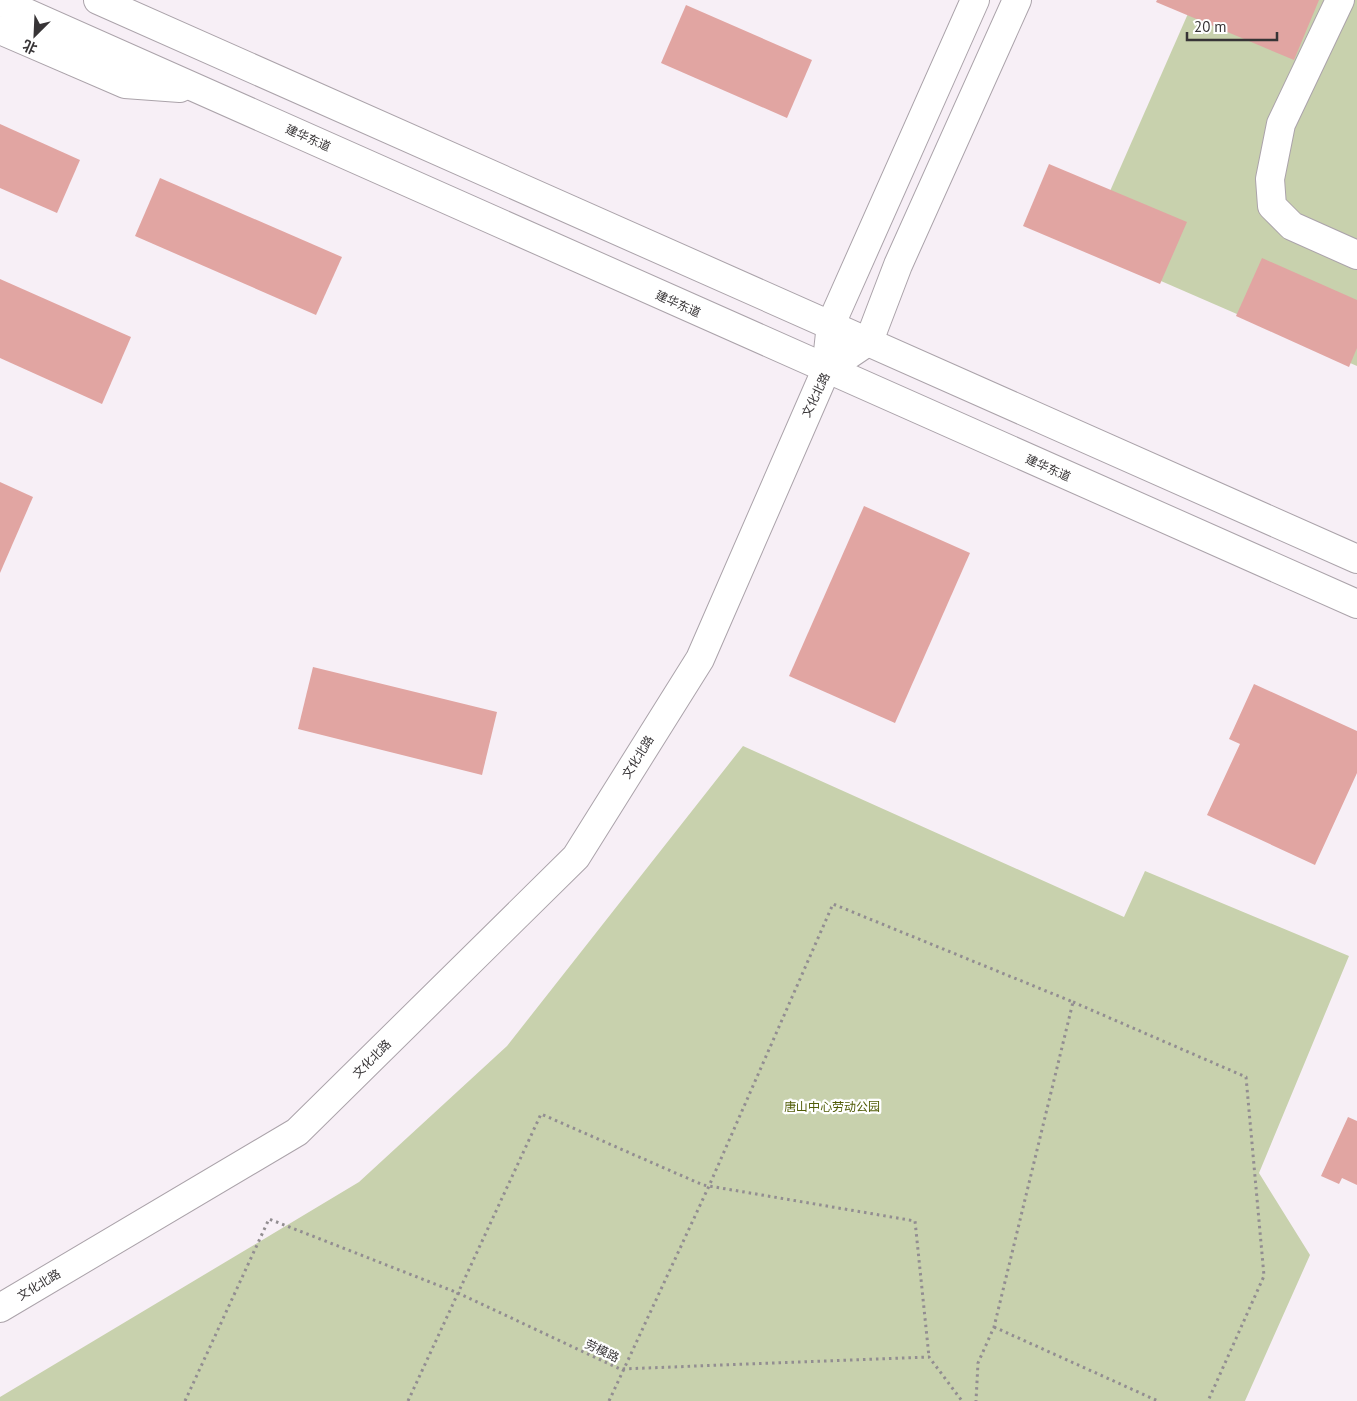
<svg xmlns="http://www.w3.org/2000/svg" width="1357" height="1401" font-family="'PT Sans','Noto Sans SC',sans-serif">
<rect width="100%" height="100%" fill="#f7eff6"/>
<!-- green -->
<g fill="#c8d1ad">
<path d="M1194,0H1357V366L1085,248Z"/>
<path d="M743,746L1124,917L1145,871L1349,956L1259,1173L1310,1255L1245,1401H0V1397L359,1182L507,1046Z"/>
</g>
<!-- building -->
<g fill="#e1a5a2">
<path d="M1157,0H1319L1294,60L1156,2Z"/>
<path d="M686,5L812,60L787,118L661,63Z"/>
<path d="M0,124L80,160L57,213L0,188Z"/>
<path d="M1049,164L1187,222L1160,284L1023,226Z"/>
<path d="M160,178L342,257L316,315L135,236Z"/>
<path d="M1262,258L1357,300V348L1349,367L1236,316Z"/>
<path d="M0,279L131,337L102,404L0,358Z"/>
<path d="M0,482L33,497L0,573Z"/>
<path d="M864,506L970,553L895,723L789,676Z"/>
<path d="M313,667L497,712L482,775L298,729Z"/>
<path d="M1254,684L1357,731V773L1315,865L1207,815L1240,744L1229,739Z"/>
<path d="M1348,1117L1357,1121V1185L1342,1178L1339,1184L1321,1176Z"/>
</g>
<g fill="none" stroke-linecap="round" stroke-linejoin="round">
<!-- minor casing -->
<g stroke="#aba3aa" stroke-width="30">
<g id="minor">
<path d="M1340,0L1281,124L1270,179L1272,206L1292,226L1357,255"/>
<path d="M826,370L831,324L975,0"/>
<path d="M0,1308L297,1132L576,857L700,659L826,370L869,341L898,265L1017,0"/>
</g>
</g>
<!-- major casing -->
<g stroke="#aba3aa" stroke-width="30">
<g id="major">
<path d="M98,0L1357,559"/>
<path d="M0,1L1357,604"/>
<path d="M0,30L125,84L180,88"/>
</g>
</g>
<!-- path -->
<g stroke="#928d91" stroke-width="3" stroke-dasharray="2.5 4" stroke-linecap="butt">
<path d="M1073,1002L1246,1077L1264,1276L1208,1401"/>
<path d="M994,1327L1158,1401"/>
<path d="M185,1401L269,1219L458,1293L620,1369L929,1357L962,1401"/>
<path d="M408,1401L541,1114L703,1185L915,1221L929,1357"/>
<path d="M609,1401L709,1186L833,904L1073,1002L994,1327L978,1363L976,1401"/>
</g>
<!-- minor -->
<use href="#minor" stroke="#fff" stroke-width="28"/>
<!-- major -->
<use href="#major" stroke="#fff" stroke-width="28"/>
</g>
<g text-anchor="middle" stroke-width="4.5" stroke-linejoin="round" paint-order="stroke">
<!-- street labels -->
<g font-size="12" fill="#373436" stroke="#fff">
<text transform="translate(308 138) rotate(24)" y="4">建华东道</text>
<text transform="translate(678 304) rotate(24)" y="4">建华东道</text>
<text transform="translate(816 395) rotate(-64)" y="4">文化北路</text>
<text transform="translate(1048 468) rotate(24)" y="4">建华东道</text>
<text transform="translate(638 757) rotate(-58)" y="4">文化北路</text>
<text transform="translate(372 1059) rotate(-45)" y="4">文化北路</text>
<text transform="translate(39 1285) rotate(-31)" y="4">文化北路</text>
<text transform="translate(602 1351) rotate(25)" y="4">劳模路</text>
</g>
<!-- park labels -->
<g font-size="12" fill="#515c07" stroke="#fff">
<text x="832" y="1111">唐山中心劳动公园</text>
</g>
</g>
<!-- north arrow -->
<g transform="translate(35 35) rotate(204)" stroke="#ffffff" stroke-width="4" paint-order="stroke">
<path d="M0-4L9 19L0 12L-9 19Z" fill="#373436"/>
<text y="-8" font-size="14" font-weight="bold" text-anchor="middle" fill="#373436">北</text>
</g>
<!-- scale -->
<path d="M1187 32v8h90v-8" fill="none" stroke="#373436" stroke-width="2.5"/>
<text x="1194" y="32" font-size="15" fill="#373436" stroke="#ffffff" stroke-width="4" paint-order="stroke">20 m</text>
</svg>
